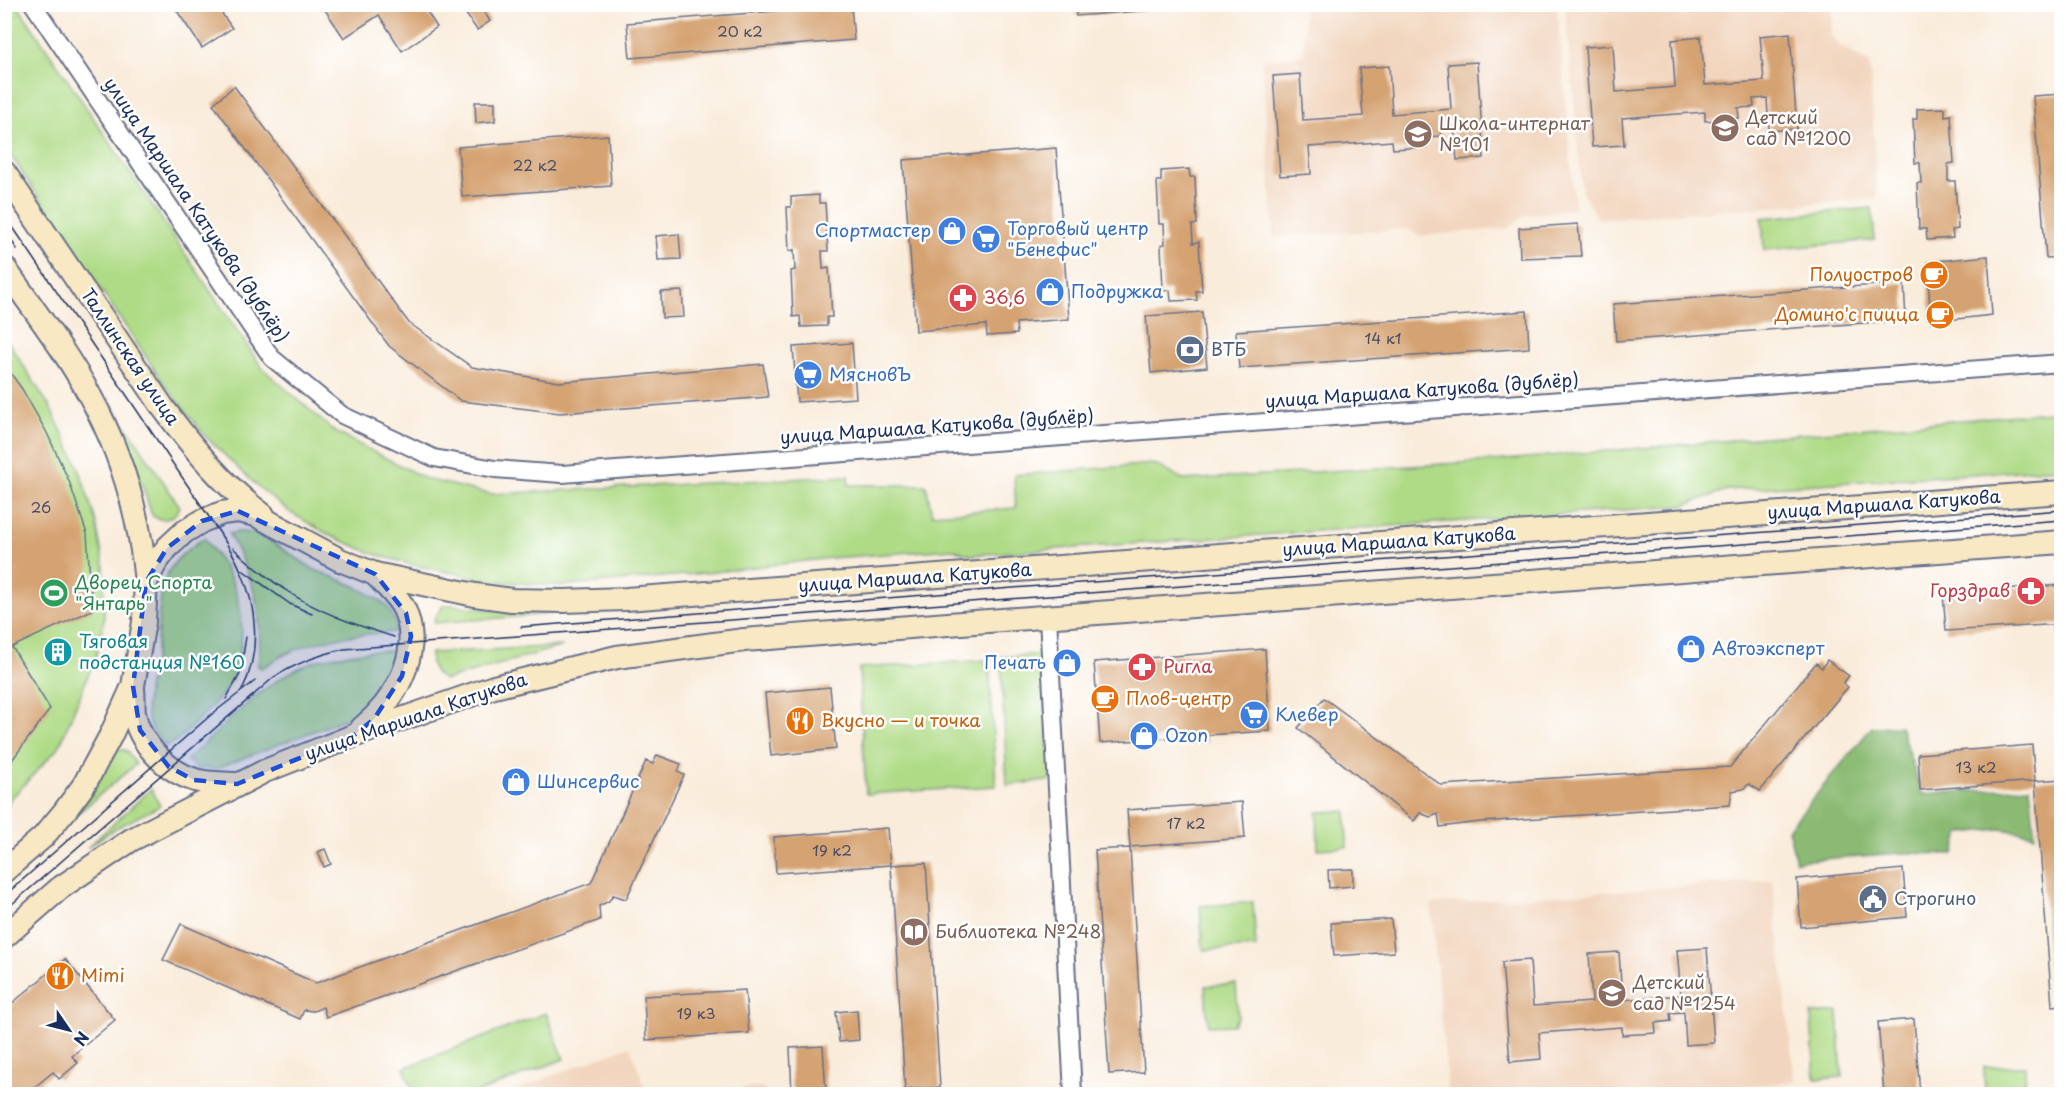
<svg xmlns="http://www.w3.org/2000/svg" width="2066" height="1099" font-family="'Playpen Sans',sans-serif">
<rect width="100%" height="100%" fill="#fff"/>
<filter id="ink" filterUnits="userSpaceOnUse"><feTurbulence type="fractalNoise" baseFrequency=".0167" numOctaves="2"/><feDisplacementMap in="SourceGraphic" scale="12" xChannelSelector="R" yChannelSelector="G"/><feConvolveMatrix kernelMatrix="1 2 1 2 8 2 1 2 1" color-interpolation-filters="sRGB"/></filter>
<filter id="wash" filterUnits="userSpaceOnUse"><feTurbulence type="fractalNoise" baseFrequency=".008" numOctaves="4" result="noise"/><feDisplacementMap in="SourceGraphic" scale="24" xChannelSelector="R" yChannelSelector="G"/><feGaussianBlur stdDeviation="1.35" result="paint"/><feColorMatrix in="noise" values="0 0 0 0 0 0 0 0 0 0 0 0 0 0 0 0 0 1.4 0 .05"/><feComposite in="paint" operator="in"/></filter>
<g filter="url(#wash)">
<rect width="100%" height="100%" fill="#f9ecdb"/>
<!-- built -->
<g fill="#f2d5be">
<path d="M1304,5H1557L1575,209L1525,215L1509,228L1420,236L1409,229L1274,237L1262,60L1304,55Z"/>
<path d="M1565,5H1832L1831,36L1841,47L1870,64L1877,199L1598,219L1582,192Z"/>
<path d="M1772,880L1795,1082L1645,1094H1448L1431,904Z"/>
<path d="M630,1046L647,1094H504Z"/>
<path d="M764,1087L765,1094H664Z"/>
</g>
<!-- green -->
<g fill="#afdb86" stroke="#658572" stroke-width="1.5">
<path d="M4,5H17L263,369L335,432L426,479L490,494L848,476L849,485H926L932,514L1016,508L1014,475L1154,464L1184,480L1493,461L2061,411V468L1727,490L1682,506L971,555L953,549L830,558L706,573L562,586L493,581L413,565L371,553L331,536L291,513L256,485L207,438L165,385L5,147Z"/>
<path d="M1872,208L1875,240L1764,250L1762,218Z"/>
<path d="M4,335L50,407L78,465L96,522L104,566V620L96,656L59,747L5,805Z"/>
<path d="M107,397L180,507C175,518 162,524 152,515L130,449Z"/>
<path d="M239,532L253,533L269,540L313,569L355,586L379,600L388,607L396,623V632C359,634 324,637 290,652C280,656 271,663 261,668L258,666C264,611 255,582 229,534Z"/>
<path d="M204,538C211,548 219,558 225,568C246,603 248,653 226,689C220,699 210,708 201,717C190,728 181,740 166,746C157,737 149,728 147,715C144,694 153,672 156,651C159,629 158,597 166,577C173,560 189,548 204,538Z"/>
<path d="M453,605L505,612L553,614L434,623L436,616L443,606Z"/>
<path d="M563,646L445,680C433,674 430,666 431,653Z"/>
<path d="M374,651H394C388,680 380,695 358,714L215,769L196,768L187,760C225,725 269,675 319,660C337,655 355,653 374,651Z"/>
<path d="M1044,654L1051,778L1047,781L1007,785L1001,657Z"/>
<path d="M989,660L996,786L866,794L859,668Z"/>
<path d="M116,748L127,751L136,764L70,820L94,790Z"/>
<path d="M151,789L160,806L116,828L87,848Z"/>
<path d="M1346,811L1347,847L1318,849L1317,812Z"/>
<path d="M1253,902L1256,947L1203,950L1200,906Z"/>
<path d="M1236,984L1238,1017L1233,1025L1208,1026L1205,986Z"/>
<path d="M1838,1012L1842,1077L1815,1079L1811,1014Z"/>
<path d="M546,1013L564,1059L474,1094H414L404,1068Z"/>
<path d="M2025,1066L2026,1094H1985L1984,1067Z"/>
</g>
<!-- forest -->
<path fill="#8bbb73" stroke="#537568" stroke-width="1.5" d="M1900,726L1922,794L2030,787L2035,835L2001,829L1960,833L1954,854L1901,853L1796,861L1788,829L1872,727Z"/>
<g id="blocks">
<!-- building -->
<g fill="#d5a372">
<path d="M321,4H422L437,27L402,51L379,15L344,38Z"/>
<path d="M459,4H479L490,21L477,30Z"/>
<path d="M1075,4H1191V7L1076,16Z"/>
<path d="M173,5H216L232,28L202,48Z"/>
<path d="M851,5L854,40L630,58L627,23Z"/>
<path d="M1790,33L1797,129L1769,131L1767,98L1753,99L1754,107L1738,108L1739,118L1705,121V112L1622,118L1624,145L1592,147L1585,47L1613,45L1616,92L1675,87L1672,40L1701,37L1705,85L1764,81L1760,36Z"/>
<path d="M1477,62L1484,158L1457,160L1454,126L1441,127V136L1426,137V147L1393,149L1392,141L1309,147L1311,174L1280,176L1273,76L1300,74L1303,120L1363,116L1359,68L1389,66L1392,114L1451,109L1448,64Z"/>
<path d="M234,86L409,323L472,367L559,382L763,364L768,397L560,413L461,401L389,346L213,104Z"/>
<path d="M2062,94V257L2046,258L2033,96Z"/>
<path d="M475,102H495V121L476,123Z"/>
<path d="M1945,108V116L1951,115L1954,163L1948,164V181H1955L1958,229L1952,230L1953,238L1927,240L1926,229H1919L1917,183H1921L1920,163H1915L1913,119H1917V109Z"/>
<path d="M608,135L611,186L462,197L458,147Z"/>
<path d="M1056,148L1069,319L1016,323L1017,334L1001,335L987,336L986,325L916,331L903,160Z"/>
<path d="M1189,169L1190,177H1195L1197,224L1192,225L1193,243L1199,242L1202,291H1196L1197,300L1171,301L1170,290L1163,291L1161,245L1165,244L1164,224H1159L1157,181H1161V171Z"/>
<path d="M819,195V203H825L828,251H822L823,269L829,268L832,317H827V326L801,327L800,316L793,317L791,271L795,270L794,250L789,251L787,207H791V197Z"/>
<path d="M1578,224L1581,256L1520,258L1519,228Z"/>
<path d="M679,234L681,259L658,260L656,236Z"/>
<path d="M1988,256L1992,315L1931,322L1927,262Z"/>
<path d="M1904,283L1906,320L1616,341L1613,304Z"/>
<path d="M682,291L684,317L662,318L661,292Z"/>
<path d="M1527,311L1529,348L1239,368L1236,331Z"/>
<path d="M1202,312L1207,367L1151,373L1146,316Z"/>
<path d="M852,343L856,398L797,402L793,347Z"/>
<path d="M4,364L22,389L47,433L69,481L87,534L92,610L12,647L50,709L4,771Z"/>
<path d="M2062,585V624L1946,631L1943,593Z"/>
<path d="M1265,649L1270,731L1206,735L1207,742L1196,743V736L1100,743L1094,662Z"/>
<path d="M1827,660L1849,676L1843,683L1848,687L1760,791L1749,784L1743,789L1732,791L1730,805L1480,822L1440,827L1438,814L1430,817L1420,813L1414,821L1298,728L1324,698L1441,785L1730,767L1816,663L1822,668Z"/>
<path d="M830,687L836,749L771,756L765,693Z"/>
<path d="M2032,745L2035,781L1920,790L1918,754Z"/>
<path d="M657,755L681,764L678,772L684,775L626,899L613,895L609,901L599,906L600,920L326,1017L323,1007L314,1011L304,1010L300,1019L163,960L181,924L316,983L591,883L646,761L653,764Z"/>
<path d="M2062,779V1005L2052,1006L2035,781Z"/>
<path d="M1242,802L1245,838L1130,847L1127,810Z"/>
<path d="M888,828L891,865L776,873L774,837Z"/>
<path d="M1130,848L1144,1072L1109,1074L1095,850Z"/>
<path d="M325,849L331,864L324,867L318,852Z"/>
<path d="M926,863L940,1087L905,1090L891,865Z"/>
<path d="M1353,869V886L1329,888L1328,870Z"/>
<path d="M1903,869L1907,917L1801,927L1797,879Z"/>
<path d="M1391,919L1394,952L1334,956L1331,923Z"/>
<path d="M1707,948L1714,1043L1686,1045L1684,1012L1670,1013L1671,1021L1655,1023L1656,1033L1622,1035V1027L1539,1033L1541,1059L1510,1062L1502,962L1530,960L1533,1006L1592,1002L1589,954L1619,952L1622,1000L1681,995L1677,950Z"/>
<path d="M65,959L115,1020L72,1056L78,1063L59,1079L53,1072L26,1094H4V1010Z"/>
<path d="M745,990L749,1033L646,1040L644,996Z"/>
<path d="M857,1010L859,1040L839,1042L836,1012Z"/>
<path d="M1914,1019L1920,1094H1884L1878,1022Z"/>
<path d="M823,1046L826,1094H792L790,1048Z"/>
</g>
</g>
</g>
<g filter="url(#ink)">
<use href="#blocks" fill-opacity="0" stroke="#69718a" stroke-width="1.5"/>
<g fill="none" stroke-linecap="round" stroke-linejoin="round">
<!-- street casing -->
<g stroke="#69718a" stroke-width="20">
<g id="street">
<path d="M33,4L272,358L342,415L434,458L495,469L562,474L2062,363"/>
<path d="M1048,617L1073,1094"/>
</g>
</g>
<!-- secondary casing -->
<g stroke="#69718a" stroke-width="26">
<g id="secondary">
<path d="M4,172L164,409C193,448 224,486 263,515"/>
<path d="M4,267C33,309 65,350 89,394C121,452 140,517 146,582"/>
<path d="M133,689C134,697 133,705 134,713C139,743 166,771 195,780C208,784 223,783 237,784"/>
<path d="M362,728C393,703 422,656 406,614C401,599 386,586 375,574"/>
<path d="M4,871L43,837L64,812L84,785L111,735L133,686L144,622L146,582L155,564L167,548L184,532L202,521L222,513L238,511L256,515L340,560L375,574L475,595L512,600L563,601L626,599L965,574L2062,492"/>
<path d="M4,937L60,888L131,840L265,771L353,736L494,687L617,657L744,640L948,624L2062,542"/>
</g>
</g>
<!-- street -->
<use href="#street" stroke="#fff" stroke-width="16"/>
<!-- secondary -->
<use href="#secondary" stroke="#f8e8c3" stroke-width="22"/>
<!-- tram -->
<g stroke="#1b2f5e" stroke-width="1.5">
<path d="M4,214L209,517C220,534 233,551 240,569C257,606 261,653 242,690"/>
<path d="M4,230L17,249"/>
<path d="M233,548C250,563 265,577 284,589C317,612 356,625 394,637"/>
<path d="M241,569L290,604L312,614"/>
<path d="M521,627L1013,588L2062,510"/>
<path d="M226,699L240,674L246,637"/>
<path d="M4,896L212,714L255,681"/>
<path d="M4,911L273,678C296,663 318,655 344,649L2062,520"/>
</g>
</g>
</g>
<!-- marked area -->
<path fill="#1d4ed8" fill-opacity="0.2" stroke="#1d4ed8" stroke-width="4.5" stroke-dasharray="12 8" stroke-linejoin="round" d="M238,511L375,574L406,613L411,636L402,676L374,719L353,736L237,784L194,780L169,767L140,730L133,686L146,582L167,548L202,521Z"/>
<!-- icons -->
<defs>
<g id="school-disc" transform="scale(1.5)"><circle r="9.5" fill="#8d6e63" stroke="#fff"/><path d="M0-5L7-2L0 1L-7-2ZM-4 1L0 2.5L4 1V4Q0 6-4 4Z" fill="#fff"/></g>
<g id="shop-disc" transform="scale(1.5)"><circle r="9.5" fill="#3f7fe0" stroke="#fff"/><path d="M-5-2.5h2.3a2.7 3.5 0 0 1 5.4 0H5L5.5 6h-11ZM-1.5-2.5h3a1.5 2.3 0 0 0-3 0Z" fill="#fff"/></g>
<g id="supermarket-disc" transform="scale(1.5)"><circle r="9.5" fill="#3f7fe0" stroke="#fff"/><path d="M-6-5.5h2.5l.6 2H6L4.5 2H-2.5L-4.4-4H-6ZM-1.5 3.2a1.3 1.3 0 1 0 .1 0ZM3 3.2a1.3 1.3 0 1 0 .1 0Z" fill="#fff"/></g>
<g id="cafe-disc" transform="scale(1.5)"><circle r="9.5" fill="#e8710a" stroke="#fff"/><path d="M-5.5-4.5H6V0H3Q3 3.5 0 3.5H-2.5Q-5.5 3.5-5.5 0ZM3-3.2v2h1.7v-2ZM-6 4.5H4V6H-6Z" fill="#fff"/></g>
<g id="pharmacy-disc" transform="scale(1.5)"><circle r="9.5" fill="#e0444e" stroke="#fff"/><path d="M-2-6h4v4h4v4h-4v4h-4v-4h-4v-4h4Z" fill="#fff"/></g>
<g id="bank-disc" transform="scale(1.5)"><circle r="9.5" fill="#5c6f8a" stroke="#fff"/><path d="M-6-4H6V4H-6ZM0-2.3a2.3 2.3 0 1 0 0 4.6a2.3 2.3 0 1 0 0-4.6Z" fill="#fff"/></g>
<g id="stadium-disc" transform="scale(1.5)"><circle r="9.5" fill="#2e9e5b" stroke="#fff"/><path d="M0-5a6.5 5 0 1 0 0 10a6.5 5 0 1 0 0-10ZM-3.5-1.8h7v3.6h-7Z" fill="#fff"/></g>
<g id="building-disc" transform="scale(1.5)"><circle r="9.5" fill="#0f9aa8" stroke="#fff"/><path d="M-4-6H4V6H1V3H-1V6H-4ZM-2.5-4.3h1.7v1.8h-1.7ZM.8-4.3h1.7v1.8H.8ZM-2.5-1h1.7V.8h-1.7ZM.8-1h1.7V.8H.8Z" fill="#fff"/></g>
<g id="restaurant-disc" transform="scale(1.5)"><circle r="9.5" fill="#e8710a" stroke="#fff"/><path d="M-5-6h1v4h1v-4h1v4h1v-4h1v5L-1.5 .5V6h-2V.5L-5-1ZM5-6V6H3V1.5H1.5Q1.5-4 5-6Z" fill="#fff"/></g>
<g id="civic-disc" transform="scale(1.5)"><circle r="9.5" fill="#5c6f8a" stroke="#fff"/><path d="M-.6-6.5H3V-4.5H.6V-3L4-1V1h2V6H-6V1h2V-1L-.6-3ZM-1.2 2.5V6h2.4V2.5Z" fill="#fff"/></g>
<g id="library-disc" transform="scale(1.5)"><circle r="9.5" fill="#8d6e63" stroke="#fff"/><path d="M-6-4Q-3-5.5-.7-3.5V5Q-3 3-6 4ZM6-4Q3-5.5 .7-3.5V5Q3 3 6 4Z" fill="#fff"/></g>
</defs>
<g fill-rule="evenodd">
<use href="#school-disc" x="1725" y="128"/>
<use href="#school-disc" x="1418" y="134"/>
<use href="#shop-disc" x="952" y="231"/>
<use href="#supermarket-disc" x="986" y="239"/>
<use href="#cafe-disc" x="1934" y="275"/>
<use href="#shop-disc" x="1050" y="292"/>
<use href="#pharmacy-disc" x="963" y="298"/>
<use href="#cafe-disc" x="1940" y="315"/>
<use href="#bank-disc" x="1190" y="350"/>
<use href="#supermarket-disc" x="808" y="375"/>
<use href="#pharmacy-disc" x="2031" y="591"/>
<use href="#stadium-disc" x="54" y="593"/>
<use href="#shop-disc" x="1691" y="649"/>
<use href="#building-disc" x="58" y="652"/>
<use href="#shop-disc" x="1067" y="663"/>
<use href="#pharmacy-disc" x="1142" y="667"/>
<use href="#cafe-disc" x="1105" y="699"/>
<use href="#supermarket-disc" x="1254" y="715"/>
<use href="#restaurant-disc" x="800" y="721"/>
<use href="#shop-disc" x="1144" y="736"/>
<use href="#shop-disc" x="516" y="782"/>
<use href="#civic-disc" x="1873" y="899"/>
<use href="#library-disc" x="914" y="932"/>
<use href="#restaurant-disc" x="60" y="976"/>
<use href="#school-disc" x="1612" y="993"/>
</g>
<g text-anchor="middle" stroke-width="5" stroke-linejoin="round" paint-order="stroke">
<!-- number labels -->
<g font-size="15" fill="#4a4c63">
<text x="740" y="37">20 к2</text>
<text x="535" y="171">22 к2</text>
<text x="1383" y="344">14 к1</text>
<text x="41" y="513">26</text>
<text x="1976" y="773">13 к2</text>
<text x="1186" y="829">17 к2</text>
<text x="832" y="856">19 к2</text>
<text x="696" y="1019">19 к3</text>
</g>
<!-- education labels -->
<g font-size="18" fill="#785e54" stroke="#fff" text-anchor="start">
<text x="1746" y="124">Детский<tspan x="1746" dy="21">сад №1200</tspan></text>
<text x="1439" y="130">Школа-интернат<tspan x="1439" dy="21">№101</tspan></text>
<text x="935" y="938">Библиотека №248</text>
<text x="1633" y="989">Детский<tspan x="1633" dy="21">сад №1254</tspan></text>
</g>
<!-- street labels -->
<g font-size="18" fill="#1b2f5e" stroke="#fff">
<text transform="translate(196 210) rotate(56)" y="6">улица Маршала Катукова (дублёр)</text>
<text transform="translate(130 357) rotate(56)" y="6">Таллинская улица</text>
<text transform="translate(1422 391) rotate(-4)" y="6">улица Маршала Катукова (дублёр)</text>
<text transform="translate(937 427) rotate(-4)" y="6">улица Маршала Катукова (дублёр)</text>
<text transform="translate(1884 505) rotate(-4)" y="6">улица Маршала Катукова</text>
<text transform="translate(1399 542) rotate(-4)" y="6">улица Маршала Катукова</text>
<text transform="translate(915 578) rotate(-4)" y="6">улица Маршала Катукова</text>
<text transform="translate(416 717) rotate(-19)" y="6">улица Маршала Катукова</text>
</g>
<!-- shop labels -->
<g font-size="18" fill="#366cbe" stroke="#fff" text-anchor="start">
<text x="1007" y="235">Торговый центр<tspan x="1007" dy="21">"Бенефис"</tspan></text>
<text x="931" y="237" text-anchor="end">Спортмастер</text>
<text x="1071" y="298">Подружка</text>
<text x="829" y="381">МясновЪ</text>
<text x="1712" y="655">Автоэксперт</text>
<text x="1046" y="669" text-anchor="end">Печать</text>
<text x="1275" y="721">Клевер</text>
<text x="1165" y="742">Ozon</text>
<text x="537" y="788">Шинсервис</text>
</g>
<!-- food labels -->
<g font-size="18" fill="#c56008" stroke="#fff" text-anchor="start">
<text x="1913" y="281" text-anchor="end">Полуостров</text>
<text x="1919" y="321" text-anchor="end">Домино'с пицца</text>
<text x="1126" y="705">Плов-центр</text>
<text x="821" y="727">Вкусно — и точка</text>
<text x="81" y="982">Mimi</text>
</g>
<!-- health labels -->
<g font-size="18" fill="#be3a42" stroke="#fff" text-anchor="start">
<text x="984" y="304">36,6</text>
<text x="2010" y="597" text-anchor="end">Горздрав</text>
<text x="1163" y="673">Ригла</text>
</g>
<!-- service labels -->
<g font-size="18" fill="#4e5e75" stroke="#fff" text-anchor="start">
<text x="1211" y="356">ВТБ</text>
<text x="1894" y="905">Строгино</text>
</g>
<!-- leisure labels -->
<g font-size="18" fill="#27864d" stroke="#fff" text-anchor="start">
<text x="75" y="589">Дворец Спорта<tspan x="75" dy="21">"Янтарь"</tspan></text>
</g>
<!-- culture labels -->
<g font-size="18" fill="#0d838f" stroke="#fff" text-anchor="start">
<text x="79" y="648">Тяговая<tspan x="79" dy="21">подстанция №160</tspan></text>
</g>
</g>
<!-- margin -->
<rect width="2066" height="1099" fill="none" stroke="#fff" stroke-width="24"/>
<!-- north arrow -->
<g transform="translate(69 1030) rotate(125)" stroke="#ffffff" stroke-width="4.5" paint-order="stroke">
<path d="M0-4.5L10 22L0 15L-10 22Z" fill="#1b2f5e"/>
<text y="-9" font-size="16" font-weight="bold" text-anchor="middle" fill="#1b2f5e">N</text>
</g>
</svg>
